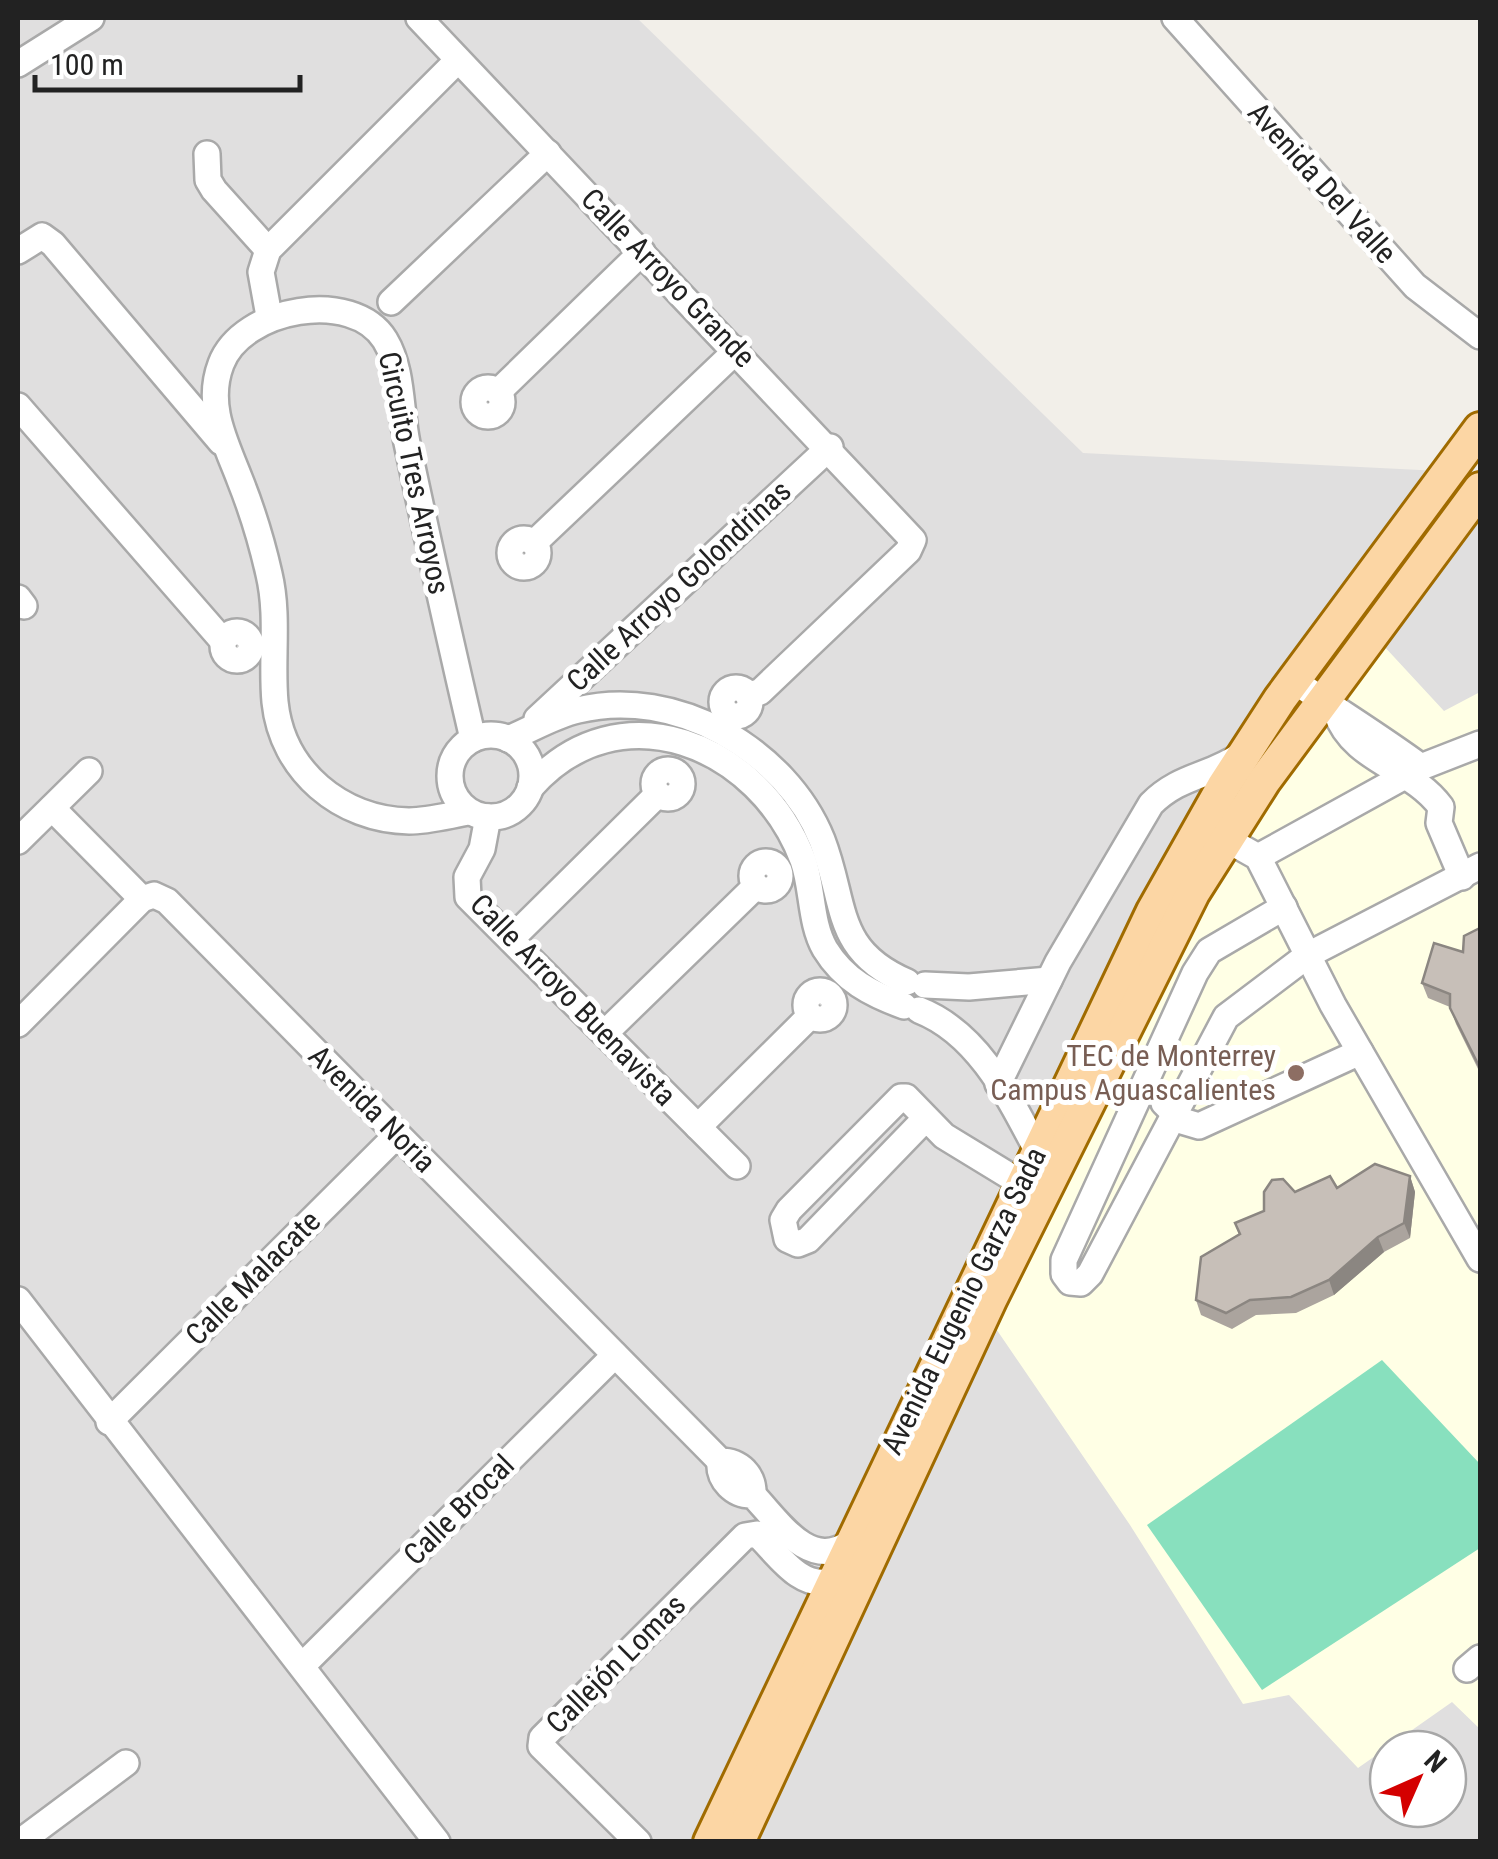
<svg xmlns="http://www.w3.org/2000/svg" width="1498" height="1859" font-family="'Roboto Condensed',sans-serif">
<rect width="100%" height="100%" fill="#f2efe9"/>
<!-- residential -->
<path fill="#e0dfdf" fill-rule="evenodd" d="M18,18H637L1083,453L1480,473V1841H18ZM1388,1749H1448V1809H1388Z"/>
<!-- education -->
<path fill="#ffffe5" d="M1382,644L1444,711L1480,692V1729L1452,1702L1358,1768L1289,1695L1243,1704L1130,1525L988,1317L1237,830Z"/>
<!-- pitch -->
<path fill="#88e0be" d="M1382,1360L1480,1464V1548L1262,1690L1147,1525Z"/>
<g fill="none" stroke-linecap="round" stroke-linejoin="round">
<!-- minor casing -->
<g stroke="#a9a9a9" stroke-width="30">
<g id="minor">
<path d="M419,18L913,540L908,551L760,692L748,695"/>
<path d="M1175,18L1415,286L1480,336"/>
<path d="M18,64L91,18"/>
<path d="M207,154L208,180L214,190L268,250"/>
<path d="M18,251L42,236L53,244L221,442"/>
<path d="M391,302L548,153"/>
<path d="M269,316L261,272L268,250L458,60"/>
<circle cx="488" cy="402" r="14"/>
<path d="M498,392L642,252"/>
<path d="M18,406L223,641"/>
<circle cx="524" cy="553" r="14"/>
<path d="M534,543L737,350"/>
<path d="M18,598L24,606"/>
<circle cx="237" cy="646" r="14"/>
<path d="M1293,680C1336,710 1379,736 1421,767"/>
<circle cx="736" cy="702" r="14"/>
<path d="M1336,712C1353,762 1411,766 1441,807L1439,823L1462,877"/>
<path d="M537,719L830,447"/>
<circle cx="491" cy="776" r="41"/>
<path d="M508,739C531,730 552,716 578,710C675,686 786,750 822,840C847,905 833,950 907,982"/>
<circle cx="668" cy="784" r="14"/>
<path d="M530,788C619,686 760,745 803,860C813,888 810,923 825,949C844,980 871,994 904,1006"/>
<path d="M52,808L142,899"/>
<path d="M469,812C450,815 429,821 409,821C341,820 282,771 275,702C271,660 279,616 269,574C262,543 252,510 240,480C226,443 205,406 221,364C242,308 353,288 385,340C403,370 400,410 407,443C428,542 450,640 473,739"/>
<path d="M488,817L482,849L467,877L468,897L737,1166"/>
<path d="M1226,839L1258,857L1333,1005L1480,1259"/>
<path d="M18,841L89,771"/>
<path d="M1258,857L1421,767L1480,744"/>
<circle cx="766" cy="876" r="14"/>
<path d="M1284,907L1209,951L1195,973L1064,1260V1274L1070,1282L1081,1283L1090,1274L1226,1017L1308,955L1480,866"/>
<path d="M512,938L658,794"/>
<path d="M925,985L969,987L1049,980"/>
<circle cx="820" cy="1005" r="14"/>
<path d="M919,1010C978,1033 1009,1097 1037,1150"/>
<path d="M18,1024L142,899L154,895L167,901L720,1461C740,1461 754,1475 753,1495"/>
<path d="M605,1033L756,886"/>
<path d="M998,1084L1058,962L1151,804C1180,775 1209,777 1241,755"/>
<path d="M1164,1103L1182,1121L1199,1126L1360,1052"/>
<path d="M926,1118L808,1240L798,1244L787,1239L783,1220L789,1210L901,1097H906L944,1136L1021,1183"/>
<path d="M698,1127L810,1016"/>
<path d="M18,1300L437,1842"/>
<path d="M109,1422L397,1135"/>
<path d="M720,1461C718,1480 734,1496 753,1495C778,1521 808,1570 848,1544"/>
<path d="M303,1665L615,1355"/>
<path d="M1467,1669L1480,1658"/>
<path d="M20,1842L126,1763"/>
<path d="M638,1842L541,1746L542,1738L745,1536L757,1534C778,1554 800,1590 832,1581"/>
</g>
</g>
<!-- major casing -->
<g stroke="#a06b00" stroke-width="38">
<g id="major">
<path d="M710,1842L1153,911L1223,787L1280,699L1480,429"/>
<path d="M738,1842L991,1298L1193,893L1264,781L1480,489"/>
</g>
</g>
<!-- minor -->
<use href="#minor" stroke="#fff" stroke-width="25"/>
<!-- major -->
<use href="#major" stroke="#fcd6a4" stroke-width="32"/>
</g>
<!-- wall -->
<g fill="#aba49e">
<path d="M1480,928V1073L1456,1024L1450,1007L1428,998L1422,983L1463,952Z"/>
<path d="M1410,1176L1415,1192L1410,1238L1384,1252L1334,1295L1296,1313L1256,1315L1232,1329L1201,1315L1196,1300L1239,1235L1235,1223L1264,1211L1295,1192L1337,1188Z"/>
</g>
<!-- shaded-wall -->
<g fill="#8b8681">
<path d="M1410,1176L1415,1192L1410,1238L1404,1223Z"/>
<path d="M1378,1237L1384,1252L1334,1295L1329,1280Z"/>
</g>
<!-- building -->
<g fill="#c7bfb8" stroke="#8b8681" stroke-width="2.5">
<path d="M1480,928V1068L1450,1008V994L1422,983L1434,943L1463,952L1464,936Z"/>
<path d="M1375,1164L1410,1176L1404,1223L1378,1237L1329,1280L1291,1297L1250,1300L1226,1313L1196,1300L1201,1257L1240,1234L1235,1223L1264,1211V1192L1272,1180L1283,1179L1295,1192L1330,1176L1337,1188Z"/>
</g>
<!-- markers -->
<circle fill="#8d6e63" stroke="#fff" stroke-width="4" cx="1296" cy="1073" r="10"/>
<g text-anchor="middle" stroke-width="10" stroke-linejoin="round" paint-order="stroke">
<!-- street labels -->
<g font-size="30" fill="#222" stroke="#fff">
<text transform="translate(1322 183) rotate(48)" y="10">Avenida Del Valle</text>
<text transform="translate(668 278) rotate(46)" y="10">Calle Arroyo Grande</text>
<text transform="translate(414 473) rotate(78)" y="10">Circuito Tres Arroyos</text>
<text transform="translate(679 586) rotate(-43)" y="10">Calle Arroyo Golondrinas</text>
<text transform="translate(573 1000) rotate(46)" y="10">Calle Arroyo Buenavista</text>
<text transform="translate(372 1109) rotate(45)" y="10">Avenida Noria</text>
<text transform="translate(253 1278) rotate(-45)" y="10">Calle Malacate</text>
<text transform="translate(964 1301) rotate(-64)" y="10">Avenida Eugenio Garza Sada</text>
<text transform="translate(459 1510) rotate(-45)" y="10">Calle Brocal</text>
<text transform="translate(616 1664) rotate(-45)" y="10">Callejón Lomas</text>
</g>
<!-- education labels -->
<g font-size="30" fill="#785e54" stroke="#fff" text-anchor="end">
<text x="1276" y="1066">TEC de Monterrey<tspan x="1276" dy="34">Campus Aguascalientes</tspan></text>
</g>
</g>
<!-- border -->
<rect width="1498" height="1859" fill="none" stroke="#222222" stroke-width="40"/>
<!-- north arrow -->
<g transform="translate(1418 1779) rotate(45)"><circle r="48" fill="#ffffff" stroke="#a7a7a7" stroke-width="2.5"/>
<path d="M0-8L18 38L0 25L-18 38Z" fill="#d40000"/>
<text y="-15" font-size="28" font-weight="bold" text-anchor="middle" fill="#222222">N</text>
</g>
<!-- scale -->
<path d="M35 75v15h265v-15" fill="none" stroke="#222222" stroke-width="5"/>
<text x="50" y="75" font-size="30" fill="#222222" stroke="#ffffff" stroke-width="8" paint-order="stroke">100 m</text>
</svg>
